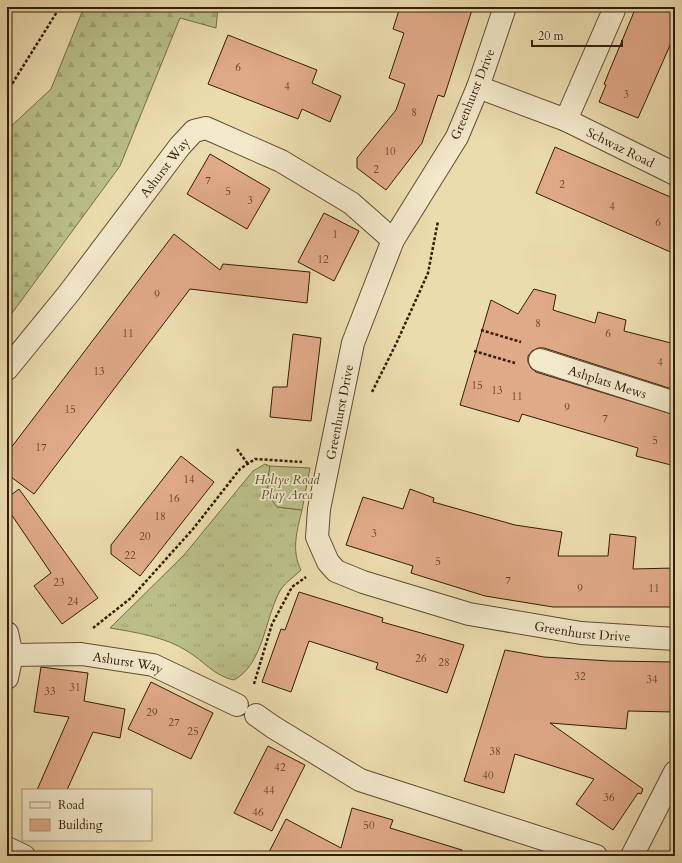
<svg xmlns="http://www.w3.org/2000/svg" width="682" height="863" font-family="Cardo,serif">
<defs>
<pattern id="grass-tufts" width="24" height="20" patternUnits="userSpaceOnUse"><rect width="24" height="20" fill="#babf88"/><path d="M3 7l-1-3M5 7V3M7 7l1-3M15 17l-1-3M17 17v-4M19 17l1-3" fill="none" stroke="#a0a474"/></pattern>
<pattern id="forest-firs" width="22" height="20" patternUnits="userSpaceOnUse"><rect width="22" height="20" fill="#babf88"/><path d="M5 1l3.5 6h-7zM16 11l3.5 6h-7z" fill="#a0a474"/></pattern>
</defs>
<rect width="100%" height="100%" fill="#ebdcae"/>
<filter id="stains"><feTurbulence type="fractalNoise" baseFrequency=".005" numOctaves="4"/><feColorMatrix values="0 0 0 0 .2 0 0 0 0 .09 0 0 0 0 .02 0 0 0 .5 -.17"/></filter>
<radialGradient id="worn" r=".72"><stop offset=".6" stop-color="#630" stop-opacity="0"/><stop offset="1" stop-color="#630" stop-opacity=".3"/></radialGradient>
<!-- grass -->
<path fill="url(#grass-tufts)" stroke="#776e47" d="M265,464L270,466L267,490L277,507L302,510C297,531 291,550 301,570C295,576 286,582 281,589C265,616 264,664 234,680C214,676 204,661 187,651C166,637 134,632 110,628L184,555L253,471Z"/>
<!-- forest -->
<path fill="url(#forest-firs)" stroke="#776e47" d="M84,7H218L216,28L180,18L120,166L7,320V130L51,89Z"/>
<!-- park -->
<path fill="#babf88" stroke="#776e47" d="M270,466L310,468L302,510L277,507C265,492 267,484 270,466Z"/>
<!-- building -->
<g fill="#e0a987" stroke="#341c06">
<path d="M400,7H473L444,97L438,95L422,143L386,190L357,168V158L396,110L405,84L389,78L404,33L393,29Z"/>
<path d="M636,7H675V34L638,118L599,102L606,85L604,84Z"/>
<path d="M228,35L317,70L312,83L341,96L330,122L302,109L298,119L208,84Z"/>
<path d="M555,147L675,199V254L536,193Z"/>
<path d="M210,154L270,189L247,229L187,194Z"/>
<path d="M324,213L359,231L334,281L298,262Z"/>
<path d="M174,234L220,270L223,264L310,272L307,303L190,289L34,494L7,474V453Z"/>
<path d="M534,289L556,295L553,310L595,323L598,312L626,320L624,331L675,344V390L544,348H538L532,351L528,356V362L531,368L536,372L675,415V466L636,456L638,448L522,414L519,422L460,405L491,300L518,314Z"/>
<path d="M293,334L321,338L311,421L270,417L273,387H287Z"/>
<path d="M181,456L214,482L140,576L111,554V545Z"/>
<path d="M19,489L98,598L62,624L34,586L51,573L7,508V498Z"/>
<path d="M410,489L434,498L433,502L515,525L562,532L558,556H608L610,534L636,537L633,569L675,568V607H553L485,596L411,573L413,566L346,545L363,497L403,509Z"/>
<path d="M299,592L383,618L382,622L464,645L447,693L376,669L378,663L309,641L291,692L262,682L281,629L285,630Z"/>
<path d="M505,650L544,657L610,661L675,662V712L628,711L626,729L550,723L643,789L641,794L638,793L613,830L576,804L594,779L515,754L504,793L464,781Z"/>
<path d="M41,667L88,673L84,701L125,709L120,738L93,732L67,790H37L69,717L34,712Z"/>
<path d="M151,682L213,713L191,759L128,729Z"/>
<path d="M268,746L305,765L272,831L234,813Z"/>
<path d="M352,808L393,820L390,828L462,850L461,856H267L286,819L341,848Z"/>
</g>
<g fill="none" stroke-linecap="round" stroke-linejoin="round">
<!-- street casing -->
<g stroke="#624c30" stroke-width="24">
<g id="street">
<path id="s1" d="M505,7L478,87L457,137L393,240L353,343L319,509L317,537L328,562L336,571L363,582L469,614L581,633L675,639"/>
<path d="M478,87L566,120L614,10"/>
<path id="s2" d="M566,120L675,174"/>
<path id="s3" d="M540,360L675,403"/>
<path id="s4" d="M7,369L69,293L180,146L194,131L206,128L281,161L351,203L393,240"/>
<path d="M7,633L12,655L7,678"/>
<path id="s5" d="M12,655L81,654L153,665L237,705"/>
<path d="M256,715L273,727L360,780L596,856"/>
<path d="M7,848L24,856"/>
<path d="M632,856L675,772"/>
</g>
</g>
<!-- path -->
<g stroke="#341c06" stroke-width="2.5" stroke-dasharray="3 2" stroke-linecap="butt">
<path d="M7,92L60,7"/>
<path d="M481,330L521,342"/>
<path d="M474,351L515,363"/>
<path d="M372,392L396,344L428,273L438,221"/>
<path d="M237,449L248,464"/>
<path d="M93,628L131,598L193,529L240,469L255,459L302,462"/>
<path d="M254,684L272,624L292,587L306,577"/>
</g>
<!-- street -->
<use href="#street" stroke="#f2e8ca" stroke-width="22"/>
</g>
<g text-anchor="middle" stroke-width="3.5" stroke-linejoin="round" paint-order="stroke">
<!-- number labels -->
<g font-size="11" fill="#5f3f26">
<text x="238" y="71">6</text>
<text x="287" y="90">4</text>
<text x="626" y="98">3</text>
<text x="414" y="116">8</text>
<text x="390" y="155">10</text>
<text x="376" y="173">2</text>
<text x="208" y="184">7</text>
<text x="562" y="188">2</text>
<text x="228" y="195">5</text>
<text x="250" y="204">3</text>
<text x="612" y="210">4</text>
<text x="658" y="226">6</text>
<text x="335" y="238">1</text>
<text x="323" y="263">12</text>
<text x="157" y="298">9</text>
<text x="538" y="327">8</text>
<text x="128" y="337">11</text>
<text x="608" y="337">6</text>
<text x="660" y="366">4</text>
<text x="99" y="375">13</text>
<text x="477" y="389">15</text>
<text x="497" y="394">13</text>
<text x="517" y="400">11</text>
<text x="567" y="411">9</text>
<text x="70" y="413">15</text>
<text x="605" y="422">7</text>
<text x="655" y="444">5</text>
<text x="41" y="451">17</text>
<text x="189" y="483">14</text>
<text x="174" y="502">16</text>
<text x="160" y="520">18</text>
<text x="374" y="537">3</text>
<text x="145" y="540">20</text>
<text x="130" y="559">22</text>
<text x="438" y="565">5</text>
<text x="508" y="584">7</text>
<text x="59" y="586">23</text>
<text x="580" y="592">9</text>
<text x="654" y="592">11</text>
<text x="73" y="605">24</text>
<text x="421" y="662">26</text>
<text x="444" y="666">28</text>
<text x="580" y="680">32</text>
<text x="652" y="683">34</text>
<text x="75" y="691">31</text>
<text x="50" y="695">33</text>
<text x="152" y="716">29</text>
<text x="174" y="726">27</text>
<text x="193" y="735">25</text>
<text x="495" y="755">38</text>
<text x="280" y="771">42</text>
<text x="488" y="779">40</text>
<text x="269" y="794">44</text>
<text x="609" y="801">36</text>
<text x="258" y="816">46</text>
<text x="369" y="829">50</text>
</g>
<!-- street labels -->
<g font-size="13" fill="#341c06" stroke="#f2e8ca">
<text transform="translate(472 94) rotate(-68)" y="5">Greenhurst Drive</text>
<text dy="5" stroke="none"><textPath href="#s2" startOffset="61">Schwaz Road</textPath></text>
<text dy="5" stroke="none"><textPath href="#s4" startOffset="256">Ashurst Way</textPath></text>
<text dy="5" stroke="none"><textPath href="#s3" startOffset="71">Ashplats Mews</textPath></text>
<text transform="translate(339 412) rotate(-79)" y="5">Greenhurst Drive</text>
<text dy="5" stroke="none"><textPath href="#s1" startOffset="862">Greenhurst Drive</textPath></text>
<text dy="5" stroke="none"><textPath href="#s5" startOffset="117">Ashurst Way</textPath></text>
</g>
<!-- park labels -->
<g font-size="13" font-style="italic" fill="#5c4d2d" stroke="#f2e8ca">
<text x="287" y="484">Holtye Road<tspan x="287" dy="15">Play Area</tspan></text>
</g>
</g>
<!-- margin -->
<rect width="682" height="863" fill="none" stroke="#ebdcae" stroke-width="24"/>
<rect x="8" y="8" width="666" height="847" fill="none" stroke="#341c06" stroke-width="2"/>
<rect x="12" y="12" width="658" height="839" fill="none" stroke="#341c06"/>
<!-- legend -->
<rect x="22" y="789" width="130" height="52" fill="#f2e8ca" stroke="#a6967c"/>
<rect x="30" y="802" width="20" height="6" fill="#f2e8ca" stroke="#a6967c"/>
<text x="58" y="809" font-size="12" fill="#341c06">Road</text>
<rect x="30" y="819" width="20" height="12" fill="#e0a987" stroke="#a6967c"/>
<text x="58" y="829" font-size="12" fill="#341c06">Building</text>
<!-- scale -->
<path d="M532 40v6h90v-6" fill="none" stroke="#341c06" stroke-width="2"/>
<text x="538" y="40" font-size="12" fill="#341c06" stroke="#f2e8ca" stroke-width="3" paint-order="stroke">20 m</text>
<rect width="100%" height="100%" filter="url(#stains)"/>
<rect width="100%" height="100%" fill="url(#worn)"/>
</svg>
